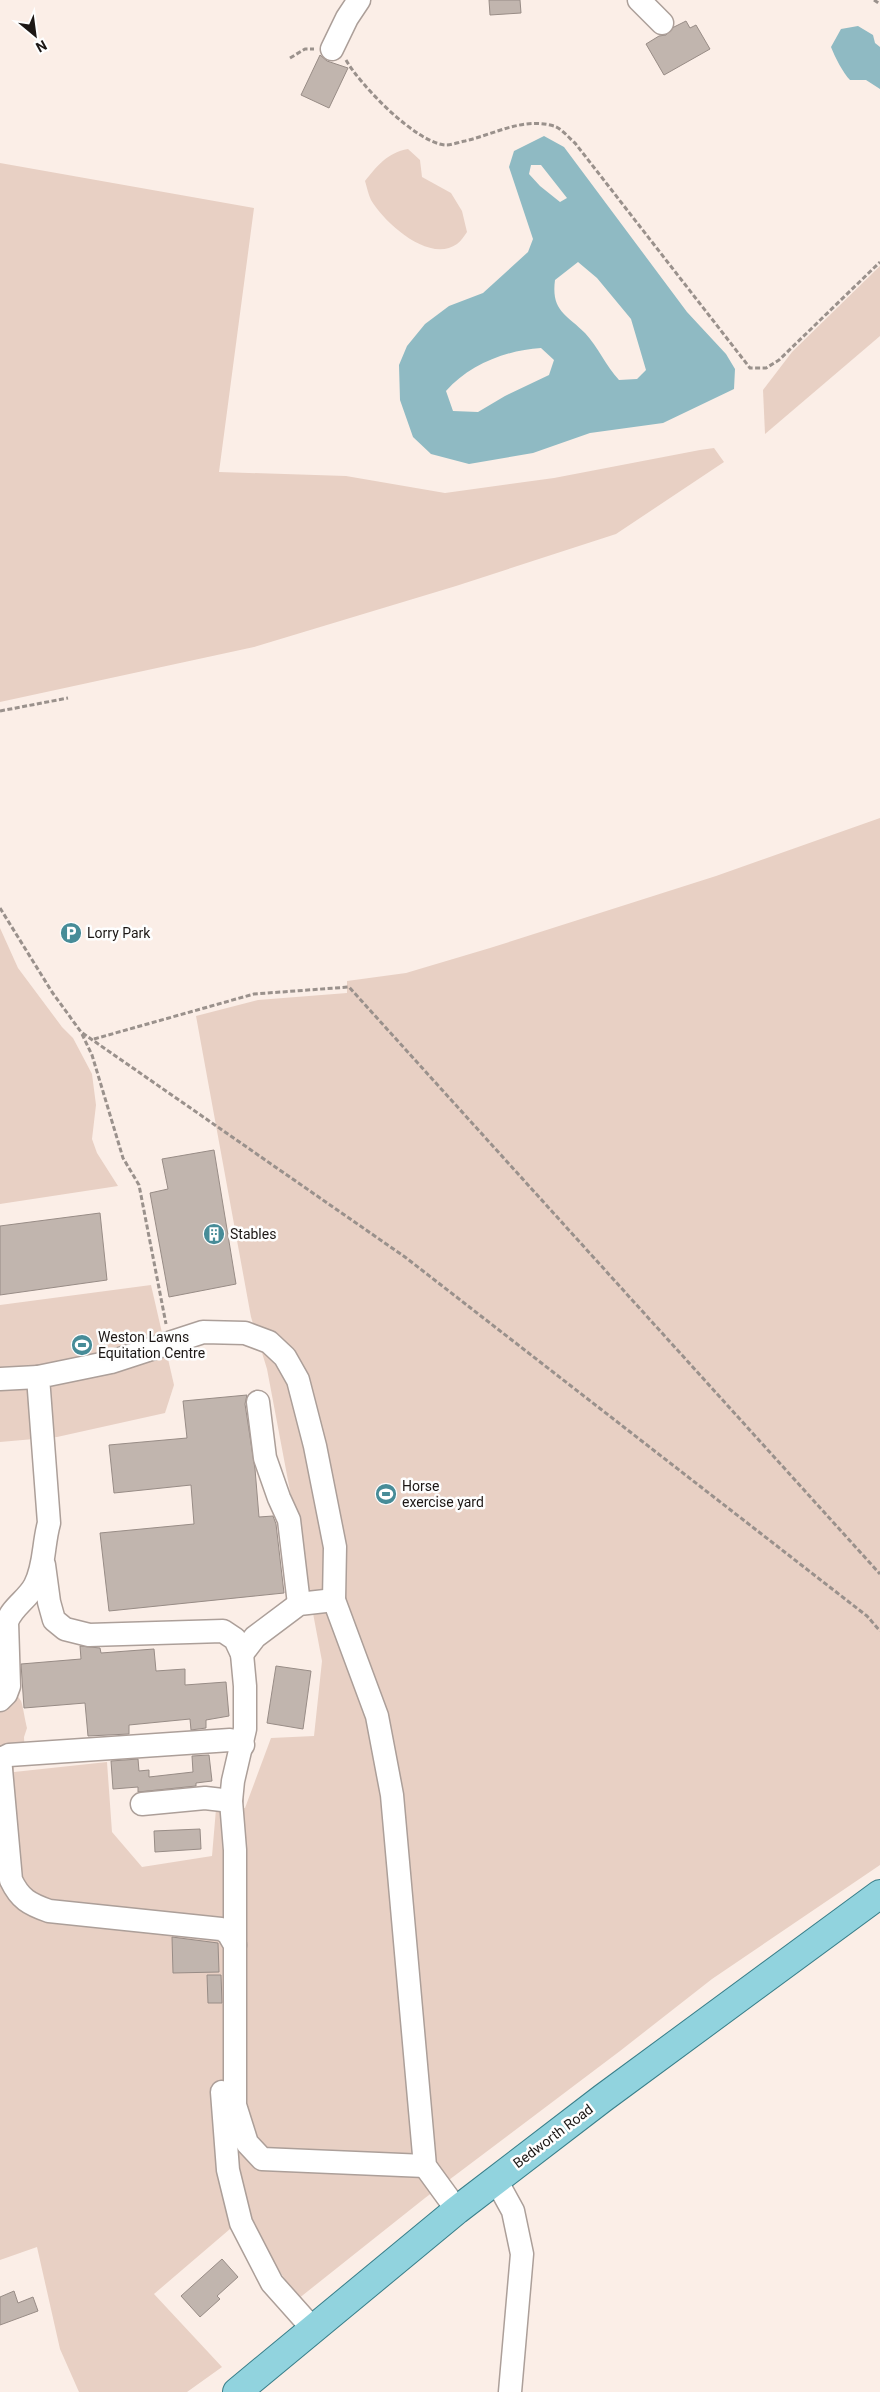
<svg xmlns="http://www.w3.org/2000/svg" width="880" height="2392" font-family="Roboto,sans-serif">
<rect width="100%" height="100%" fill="#fbeee7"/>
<!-- green -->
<g fill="#e8d0c4">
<path d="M408,149L420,160L422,177L451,193L462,211L467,232C464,236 461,241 457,244C429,264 384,222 371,200C368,194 367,187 365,181C378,165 387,153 408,149Z"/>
<path d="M0,163L254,208L219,472L346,476L445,493L554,478L700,450L714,448L724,462L616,534L456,586L254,647L0,702Z"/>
<path d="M880,266V336L765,434L763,390L792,352Z"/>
<path d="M880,818V1865L712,1979L620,2051L425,2198L298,2299L244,2217L154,2294L222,2367L187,2392H79L60,2349L37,2247L0,2260V1659C2,1684 10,1682 21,1701C23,1706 25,1721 27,1728L24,1737L25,1757L14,1758V1772L107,1762L112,1832L142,1867L212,1856L216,1809L245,1808L271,1738L314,1736L322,1661L267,1369L251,1317L196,1016L258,1000L347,993V981L406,973L490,948L716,876Z"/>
<path d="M0,928L18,968L62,1027L73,1038L92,1074L96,1105L92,1139L97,1153L118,1186L0,1204Z"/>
<path d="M151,1285L174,1385L165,1413L57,1437L0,1442V1305Z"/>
</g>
<!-- water -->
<g fill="#8fbac3" fill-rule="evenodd">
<path d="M858,26L873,35L875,43L880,47V89L866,80H850C843,73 835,57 831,47L841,29Z"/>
<path d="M544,136L564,147L687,312L726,354L735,369L734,389L663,423L590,433L533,453L469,464L431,454L413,437L400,400L399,365L407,346L425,324L449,306L483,293L528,252L533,239L509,167L514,151ZM531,165H541L567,198L560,202L540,186L529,174ZM578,262L597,278L631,319L646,370L637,379L619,380C606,366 598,347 585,333C566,314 551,311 555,280ZM541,348L554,360L549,375L505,396L478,412L453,411L446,391C469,365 506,350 541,348Z"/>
</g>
<!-- building -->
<g fill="#c1b5ae" stroke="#988c86">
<path d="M489,0H520L521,13L490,15Z"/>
<path d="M686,21L690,28L696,25L710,49L664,75L646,44L659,36L666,35L674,27Z"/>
<path d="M320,55L327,61L348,68L329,108L301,95Z"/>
<path d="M214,1150L236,1284L169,1297L150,1193L168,1189L162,1159Z"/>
<path d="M100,1213L107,1280L0,1295V1226Z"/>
<path d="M247,1395L245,1404L255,1469L259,1517L273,1516L276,1524L284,1593L109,1611L100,1533L194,1524L191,1485L114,1493L109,1445L187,1438L183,1401Z"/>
<path d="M80,1646L100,1648L101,1653L154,1649L156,1671L185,1669V1685L226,1682L229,1716L206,1720V1728L191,1730L190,1719L129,1725V1734L88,1736L85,1703L24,1708L21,1664L81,1659Z"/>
<path d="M276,1666L311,1671L303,1729L267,1723Z"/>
<path d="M209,1755L212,1781L196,1783V1786L138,1792V1787L113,1789L111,1761L138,1759L139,1771L149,1770V1777L193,1772L192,1756Z"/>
<path d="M200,1829L201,1849L155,1852L154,1831Z"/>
<path d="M172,1937L218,1943L219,1972L173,1973Z"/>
<path d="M207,1975H221L222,2003H208Z"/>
<path d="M222,2259L238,2277L217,2296L220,2299L200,2317L181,2296Z"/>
<path d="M14,2291L18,2303L33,2297L38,2311L0,2325V2297Z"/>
</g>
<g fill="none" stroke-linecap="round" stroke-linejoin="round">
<!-- minor casing -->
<g stroke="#ac9f99" stroke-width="25">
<g id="minor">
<path d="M639,0L662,23"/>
<path d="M332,49L347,18L359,0"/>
<path d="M0,1379L38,1377"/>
<path d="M258,1402L265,1458L279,1498L289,1520L299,1604"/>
<path d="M44,1565L49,1602L54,1620L65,1629L89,1635L223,1631L235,1639L242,1654L245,1686V1729L233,1781L231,1801L235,1850V1945"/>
<path d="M242,1654L255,1637L299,1604L334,1600"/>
<path d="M0,1700L6,1694L9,1686L7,1622C12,1607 28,1599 35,1585C45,1566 43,1544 49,1523L38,1377L111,1362L203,1332L245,1333L269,1342L285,1357L298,1380L315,1446L335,1547L334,1600L377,1716L392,1795L425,2166L457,2210"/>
<path d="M0,1758L11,1880C20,1899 29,1904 49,1911L221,1929L228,1933L235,1945V2105L247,2143L262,2159L425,2166"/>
<path d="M1,1759L9,1755L230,1740L243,1745"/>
<path d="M142,1804L205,1798L231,1801"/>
<path d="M222,2092L228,2170L241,2223L272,2283L313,2329"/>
<path d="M496,2180L513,2211L522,2254L510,2392"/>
</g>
</g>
<!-- major casing -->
<g stroke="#387e89" stroke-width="30">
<path id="major" d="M237,2392L457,2210L603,2098L880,1894"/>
</g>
<!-- path -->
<g stroke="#9a918c" stroke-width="3" stroke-dasharray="5 2.5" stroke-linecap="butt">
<path d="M874,0L880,4"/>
<path d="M290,58L305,49H314"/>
<path d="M346,60C360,85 417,144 446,145C452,145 459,142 465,141C495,134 523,117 554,126C561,128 569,138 575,143L750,368H766L779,360L880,262"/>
<path d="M0,711L68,698"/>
<path d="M0,908L52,992L81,1032L405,1257L867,1616L880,1631"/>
<path d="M82,1034L92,1055L123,1158L139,1185L166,1324"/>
<path d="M94,1039L254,994L349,987L880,1574"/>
</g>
<!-- minor -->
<use href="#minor" stroke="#fff" stroke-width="22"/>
<!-- major -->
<use href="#major" stroke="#91d3de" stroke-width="28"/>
</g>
<!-- icons -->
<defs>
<g id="parking-disc" transform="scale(1.125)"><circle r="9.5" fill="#478c98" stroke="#fefefe"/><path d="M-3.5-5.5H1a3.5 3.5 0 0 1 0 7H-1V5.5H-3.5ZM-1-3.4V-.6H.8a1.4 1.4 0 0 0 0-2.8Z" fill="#fff"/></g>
<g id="building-disc" transform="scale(1.125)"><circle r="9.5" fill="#478c98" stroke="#fefefe"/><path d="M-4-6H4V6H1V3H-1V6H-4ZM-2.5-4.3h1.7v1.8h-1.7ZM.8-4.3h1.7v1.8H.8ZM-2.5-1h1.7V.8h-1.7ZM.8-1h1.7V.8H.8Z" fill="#fff"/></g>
<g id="stadium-disc" transform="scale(1.125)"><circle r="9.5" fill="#478c98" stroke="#fefefe"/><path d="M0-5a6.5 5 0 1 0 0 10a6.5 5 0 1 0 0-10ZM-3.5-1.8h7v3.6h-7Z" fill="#fff"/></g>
</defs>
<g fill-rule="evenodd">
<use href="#parking-disc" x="71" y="933"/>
<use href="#building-disc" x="214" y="1234"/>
<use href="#stadium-disc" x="82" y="1345"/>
<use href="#stadium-disc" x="386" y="1494"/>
</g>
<g text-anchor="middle" stroke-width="5" stroke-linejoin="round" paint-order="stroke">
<!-- poi labels -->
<g font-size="14" fill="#1c1715" stroke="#fefefe" text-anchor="start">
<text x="87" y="938">Lorry Park</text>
<text x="230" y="1239">Stables</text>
<text x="98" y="1342">Weston Lawns<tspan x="98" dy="16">Equitation Centre</tspan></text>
<text x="402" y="1491">Horse<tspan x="402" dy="16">exercise yard</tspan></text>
</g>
<!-- street labels -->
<g font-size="14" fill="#1c1715" stroke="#fefefe">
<text transform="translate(553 2136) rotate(-37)" y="5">Bedworth Road</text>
</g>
</g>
<!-- north arrow -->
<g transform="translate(35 35) rotate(151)" stroke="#fefefe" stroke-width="4" paint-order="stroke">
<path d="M0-4L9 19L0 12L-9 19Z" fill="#1c1715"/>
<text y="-8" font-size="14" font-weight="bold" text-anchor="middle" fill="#1c1715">N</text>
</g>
</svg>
